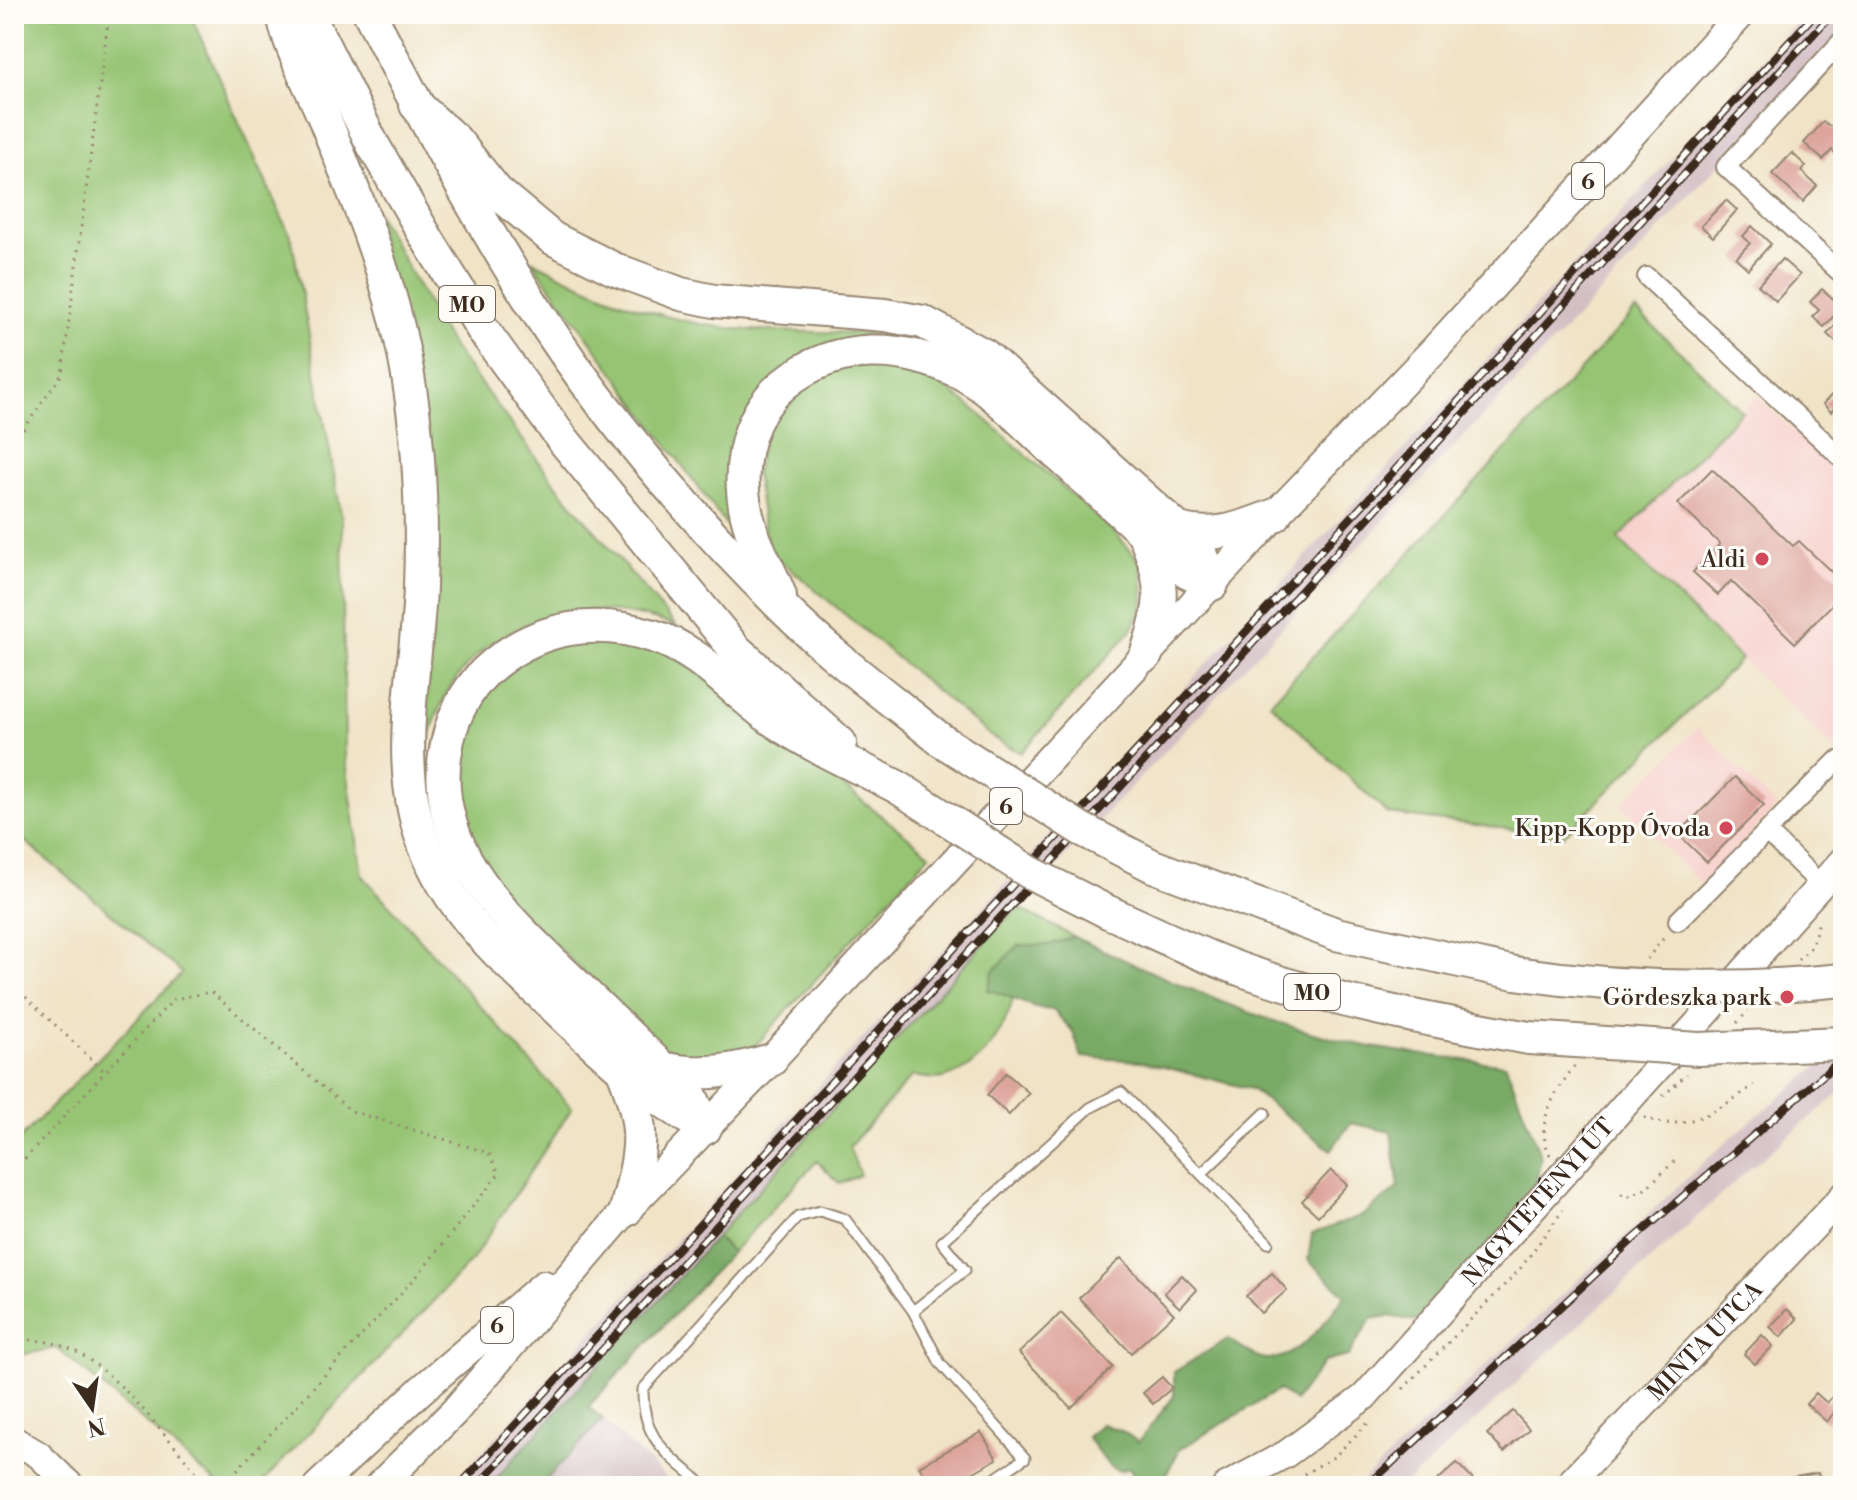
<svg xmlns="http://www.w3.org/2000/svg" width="1857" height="1500" font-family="'Libre Bodoni',serif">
<rect width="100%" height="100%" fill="#fdfcf7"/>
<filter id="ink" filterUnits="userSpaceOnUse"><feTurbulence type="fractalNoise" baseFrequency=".0125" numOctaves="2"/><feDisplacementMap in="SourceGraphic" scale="16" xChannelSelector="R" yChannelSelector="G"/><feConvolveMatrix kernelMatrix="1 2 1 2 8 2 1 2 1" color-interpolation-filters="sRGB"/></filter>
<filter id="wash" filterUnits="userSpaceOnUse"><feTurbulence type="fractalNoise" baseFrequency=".006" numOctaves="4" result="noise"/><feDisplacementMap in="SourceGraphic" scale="32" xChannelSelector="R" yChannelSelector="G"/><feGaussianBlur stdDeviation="1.8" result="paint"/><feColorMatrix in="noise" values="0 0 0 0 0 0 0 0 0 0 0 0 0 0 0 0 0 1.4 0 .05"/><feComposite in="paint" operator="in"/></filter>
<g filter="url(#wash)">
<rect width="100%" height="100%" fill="#f0e3c6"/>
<!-- built -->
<g fill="#f7d0cc">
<path d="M1757,396L1843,479V744L1836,751L1618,539Z"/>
<path d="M1698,727L1777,807L1701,884L1621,804Z"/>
</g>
<!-- industrial -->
<g fill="#d2bec3">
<path d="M1804,14H1843V31L1630,261L1017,907L489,1486H451Z"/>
<path d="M1843,1046V1090L1746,1172L1404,1486H1357L1729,1139Z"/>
<path d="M603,1419L675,1486H540Z"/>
</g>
<!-- green -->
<g fill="#96c473" stroke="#687748" stroke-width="2">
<path d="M14,14H190L292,240L342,519L345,755L362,875L572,1108L473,1259L259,1486H220L57,1348L14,1356V1145L182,973L14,832Z"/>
<path d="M376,211L449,342L562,492L676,626C593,596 503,609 451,686C438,705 432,733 423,754L435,569Z"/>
<path d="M531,260C593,292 656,320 727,328C777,334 829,331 880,333L832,344L749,410L728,457L735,537Z"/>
<path d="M1636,310L1742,411L1618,539L1741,659L1563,836L1388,814L1270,703Z"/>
<path d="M851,365H896L930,377L973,408L1117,535L1142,564L1144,603L1132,630L1021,753L993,738L787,566L769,556L755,473L765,432L788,400L817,377Z"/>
<path d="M591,635L660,648L697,671L930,854L756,1045L724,1063L665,1053L501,891L473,851L459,809L455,765L467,714L496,680L540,650Z"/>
<path d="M1017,907L1074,937L1049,945H1019L988,990L1014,996C1004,1032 983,1068 943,1078C935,1080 921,1077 912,1076L849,1147L860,1175L840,1184L817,1161L732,1252L716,1237Z"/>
</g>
<!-- forest -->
<g fill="#78aa65" stroke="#5a6a42" stroke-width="2">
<path d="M1074,937C1170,981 1267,1027 1372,1047C1416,1055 1461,1059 1506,1065L1541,1157L1534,1195L1422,1322L1388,1316L1371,1319L1348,1356L1324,1362L1295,1401L1279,1390L1180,1449L1161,1484L1136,1478L1129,1468L1120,1471L1109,1466L1087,1437L1101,1424L1124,1432L1138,1442L1174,1396V1372L1228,1339C1238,1345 1251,1356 1262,1358C1295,1366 1329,1318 1345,1295L1308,1260L1312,1234L1363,1215L1399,1187L1391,1132L1351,1123L1331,1150L1251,1089L1140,1061L1082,1057L1072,1030L1053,1010C1030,1009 1011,995 988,990L993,971L1019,945H1049Z"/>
<path d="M716,1237L732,1252L588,1407L603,1419L540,1486H489Z"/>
</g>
<g id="blocks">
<!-- building -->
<g fill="#dda49c">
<path d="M1823,122L1843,134V153L1839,157L1832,150L1823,160L1804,143Z"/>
<path d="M1792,153L1806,166L1801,171L1817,186L1803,202L1772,174Z"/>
<path d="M1726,200L1737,210L1713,237L1701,226Z"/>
<path d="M1752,226L1771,244L1748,269L1736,258L1750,243L1743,236Z"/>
<path d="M1782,259L1800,275L1776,301L1758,285Z"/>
<path d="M1822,289L1842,307L1824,327L1813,317L1819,310L1810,302Z"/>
<path d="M1843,318V349L1827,334Z"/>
<path d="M1837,389L1843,399L1831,412L1823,404Z"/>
<path d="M1712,469L1793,546L1799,541L1843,583V593L1795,643L1731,581L1718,595L1693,572L1720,544L1678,504Z"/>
<path d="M1735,777L1764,805L1707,862L1678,834Z"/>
<path d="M1006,1073L1029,1093L1009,1115L987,1095Z"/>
<path d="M1331,1170L1347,1185L1318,1216L1302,1201Z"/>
<path d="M1121,1258L1174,1314L1131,1353L1079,1298Z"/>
<path d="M1272,1273L1287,1290L1261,1313L1246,1296Z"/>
<path d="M1182,1275L1197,1290L1180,1308L1164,1293Z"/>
<path d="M1787,1309L1797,1319L1781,1337L1770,1327Z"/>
<path d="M1061,1313L1113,1367L1071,1408L1019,1353Z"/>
<path d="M1762,1335L1773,1346L1755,1364L1744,1354Z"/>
<path d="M1162,1377L1172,1388L1153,1404L1143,1393Z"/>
<path d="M1816,1393L1827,1403L1835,1393L1843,1400L1827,1422L1806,1404Z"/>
<path d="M1513,1411L1529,1429L1504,1452L1487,1434Z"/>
<path d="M981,1432L997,1459L949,1486H931L919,1466Z"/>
<path d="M1457,1463L1474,1481L1468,1486H1431Z"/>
<path d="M1818,1473L1820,1486H1791L1789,1478Z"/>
</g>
</g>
</g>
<g filter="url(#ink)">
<use href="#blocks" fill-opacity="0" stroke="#968672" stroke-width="2"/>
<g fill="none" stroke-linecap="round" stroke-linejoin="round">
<!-- lane casing -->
<g stroke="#968672" stroke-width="13">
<g id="lane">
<path d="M1201,1174L1265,1113"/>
<path d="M704,1486C668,1453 642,1441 643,1389L798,1217L820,1211L845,1219L913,1311"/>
<path d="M984,1486L1025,1458L940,1363L913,1311L965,1270L942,1242L1090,1108L1121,1092L1268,1243"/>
</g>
</g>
<!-- street casing -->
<g stroke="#968672" stroke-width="22">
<g id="street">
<path d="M1843,40L1726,167L1843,275"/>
<path d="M1647,277L1843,459"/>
<path d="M1767,832L1820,884"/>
<path d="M1678,921L1837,761"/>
</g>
</g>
<!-- secondary casing -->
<g stroke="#968672" stroke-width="30">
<g id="secondary">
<path d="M14,1440L39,1455L71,1486"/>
<path id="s1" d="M1226,1486L1286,1454L1364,1397L1843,860"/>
<path id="s2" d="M1567,1486L1843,1196"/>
</g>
</g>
<!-- primary casing -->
<g stroke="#968672" stroke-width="32">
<g id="primary">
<path d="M318,1486L421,1390L544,1285"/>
<path d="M379,1486L454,1412L626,1210L771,1060L1275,515L1436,348L1741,14"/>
</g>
</g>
<!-- highway casing -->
<g stroke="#968672" stroke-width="36">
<g id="highway">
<path d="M283,14C289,49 312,87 325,120C356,196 388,273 404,354C419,430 423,509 420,587C417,676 390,771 429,856C454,913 499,955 544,997C596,1046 642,1092 705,1128"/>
<path d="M308,14L372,143L426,237L483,330L560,436L735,649L840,743"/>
<path d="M370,14C420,112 473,211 533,305C603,415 690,516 783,608C831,656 888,697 941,740"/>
<path d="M416,105L456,141L497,192L552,238L614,269L681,294L714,301L885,315L923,322L984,355L1178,529L1203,558L1212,584"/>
<path d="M1178,529C1213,539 1242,528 1275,515"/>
<path d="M1145,537C1166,585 1163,606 1146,655"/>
<path d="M780,596C772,573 758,552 751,529C734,479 742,419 784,384C836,341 903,344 961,373C996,391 1033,433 1063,459C1105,497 1146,536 1189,573L1212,584"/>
<path d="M1153,866L1336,934L1515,973"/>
<path d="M1106,911C1152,931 1198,955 1245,971C1338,1003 1433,1021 1529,1038"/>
<path d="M663,1068C702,1077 733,1071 771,1060"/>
<path d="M624,1073C647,1131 641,1151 626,1210"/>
<path d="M705,1128L692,1098C653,1058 611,1019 571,980C504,916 423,843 448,740C454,712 471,682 494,664C540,626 597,618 653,636C702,651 736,695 776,722C814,748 859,767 899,788"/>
</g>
</g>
<!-- path -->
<g stroke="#968672" stroke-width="3" stroke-dasharray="2 6" stroke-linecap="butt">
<path d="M14,443L62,374L109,14"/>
<path d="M1647,959L1667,934"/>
<path d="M1798,960L1811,947L1819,922"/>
<path d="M14,986L105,1072L174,999L211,992L351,1111L489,1153L499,1174L417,1276L222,1486"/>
<path d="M1737,1023L1748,1011"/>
<path d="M1663,1096L1687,1074"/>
<path d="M1644,1117C1683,1136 1723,1107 1754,1085"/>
<path d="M1550,1155C1533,1122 1556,1092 1575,1065"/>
<path d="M14,1171L105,1072"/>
<path d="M1621,1194L1629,1196L1645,1189L1678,1158"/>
<path d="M14,1340C31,1340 47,1340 63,1346C114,1364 172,1445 208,1486"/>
<path d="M1403,1389L1520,1269L1563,1210"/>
<path d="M1283,1486L1334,1457L1369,1422"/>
</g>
<!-- lane -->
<use href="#lane" stroke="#fff" stroke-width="9"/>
<!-- street -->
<use href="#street" stroke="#fff" stroke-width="18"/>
<!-- secondary -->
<use href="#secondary" stroke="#fff" stroke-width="26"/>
<!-- primary -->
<use href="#primary" stroke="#fff" stroke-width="28"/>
<!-- highway -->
<use href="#highway" stroke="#fff" stroke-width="32"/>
<!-- rail casing -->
<g stroke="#3b2a1e" stroke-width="8">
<g id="rail">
<path d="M459,1486L1815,14"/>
<path d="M477,1486L1832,14"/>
<path d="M1367,1486L1629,1243L1843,1058"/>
</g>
</g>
<!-- rail -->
<use href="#rail" stroke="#fdfcf7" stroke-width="5" stroke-dasharray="15" stroke-linecap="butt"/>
<!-- highway-bridge casing -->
<g stroke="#968672" stroke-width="36" stroke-linecap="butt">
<g id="highway-bridge">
<path d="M941,740L1081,829L1153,866"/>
<path d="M899,788L1029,872L1106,911"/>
<path d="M1515,973C1625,989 1733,991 1843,980"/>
<path d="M1529,1038L1699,1049L1843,1043"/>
</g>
</g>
<!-- highway-bridge -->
<use href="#highway-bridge" stroke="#fff" stroke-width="32"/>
</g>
</g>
<!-- markers -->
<g fill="#d1495b" stroke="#fdfcf7" stroke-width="3">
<circle cx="1762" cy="559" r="8"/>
<circle cx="1726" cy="828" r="8"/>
<circle cx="1787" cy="997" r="8"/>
</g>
<g text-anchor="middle" stroke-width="6" stroke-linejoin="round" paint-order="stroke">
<!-- shield labels -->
<g fill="#fdfcf7" stroke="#75695f" stroke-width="2">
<rect x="1572" y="163" width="32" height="36" rx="6"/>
<rect x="439" y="286" width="56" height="36" rx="6"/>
<rect x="990" y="788" width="32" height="36" rx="6"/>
<rect x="1284" y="974" width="56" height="36" rx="6"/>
<rect x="481" y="1307" width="32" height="36" rx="6"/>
</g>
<g font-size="22" font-weight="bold" fill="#3b2a1e">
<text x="1588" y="189">6</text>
<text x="467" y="312">M0</text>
<text x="1006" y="814">6</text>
<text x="1312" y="1000">M0</text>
<text x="497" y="1333">6</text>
</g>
<!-- poi labels -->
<g font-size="24" fill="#3b2a1e" stroke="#fdfcf7" text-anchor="end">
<text x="1746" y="567">Aldi</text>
<text x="1710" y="836">Kipp-Kopp Óvoda</text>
<text x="1771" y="1005">Gördeszka park</text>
</g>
<!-- street labels -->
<g font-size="24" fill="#3b2a1e" stroke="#fdfcf7">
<text dy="8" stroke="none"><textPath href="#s1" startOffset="426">NAGYTÉTÉNYI ÚT</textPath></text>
<text dy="8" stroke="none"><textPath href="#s2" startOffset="200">MINTA UTCA</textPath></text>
</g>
</g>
<!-- margin -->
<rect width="1857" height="1500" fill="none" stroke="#fdfcf7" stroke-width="48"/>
<!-- north arrow -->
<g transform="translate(92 1408) rotate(167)" stroke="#fdfcf7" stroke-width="6" paint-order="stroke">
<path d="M0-6L14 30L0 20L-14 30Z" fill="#3b2a1e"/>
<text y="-12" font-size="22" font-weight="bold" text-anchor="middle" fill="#3b2a1e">N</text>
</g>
</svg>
